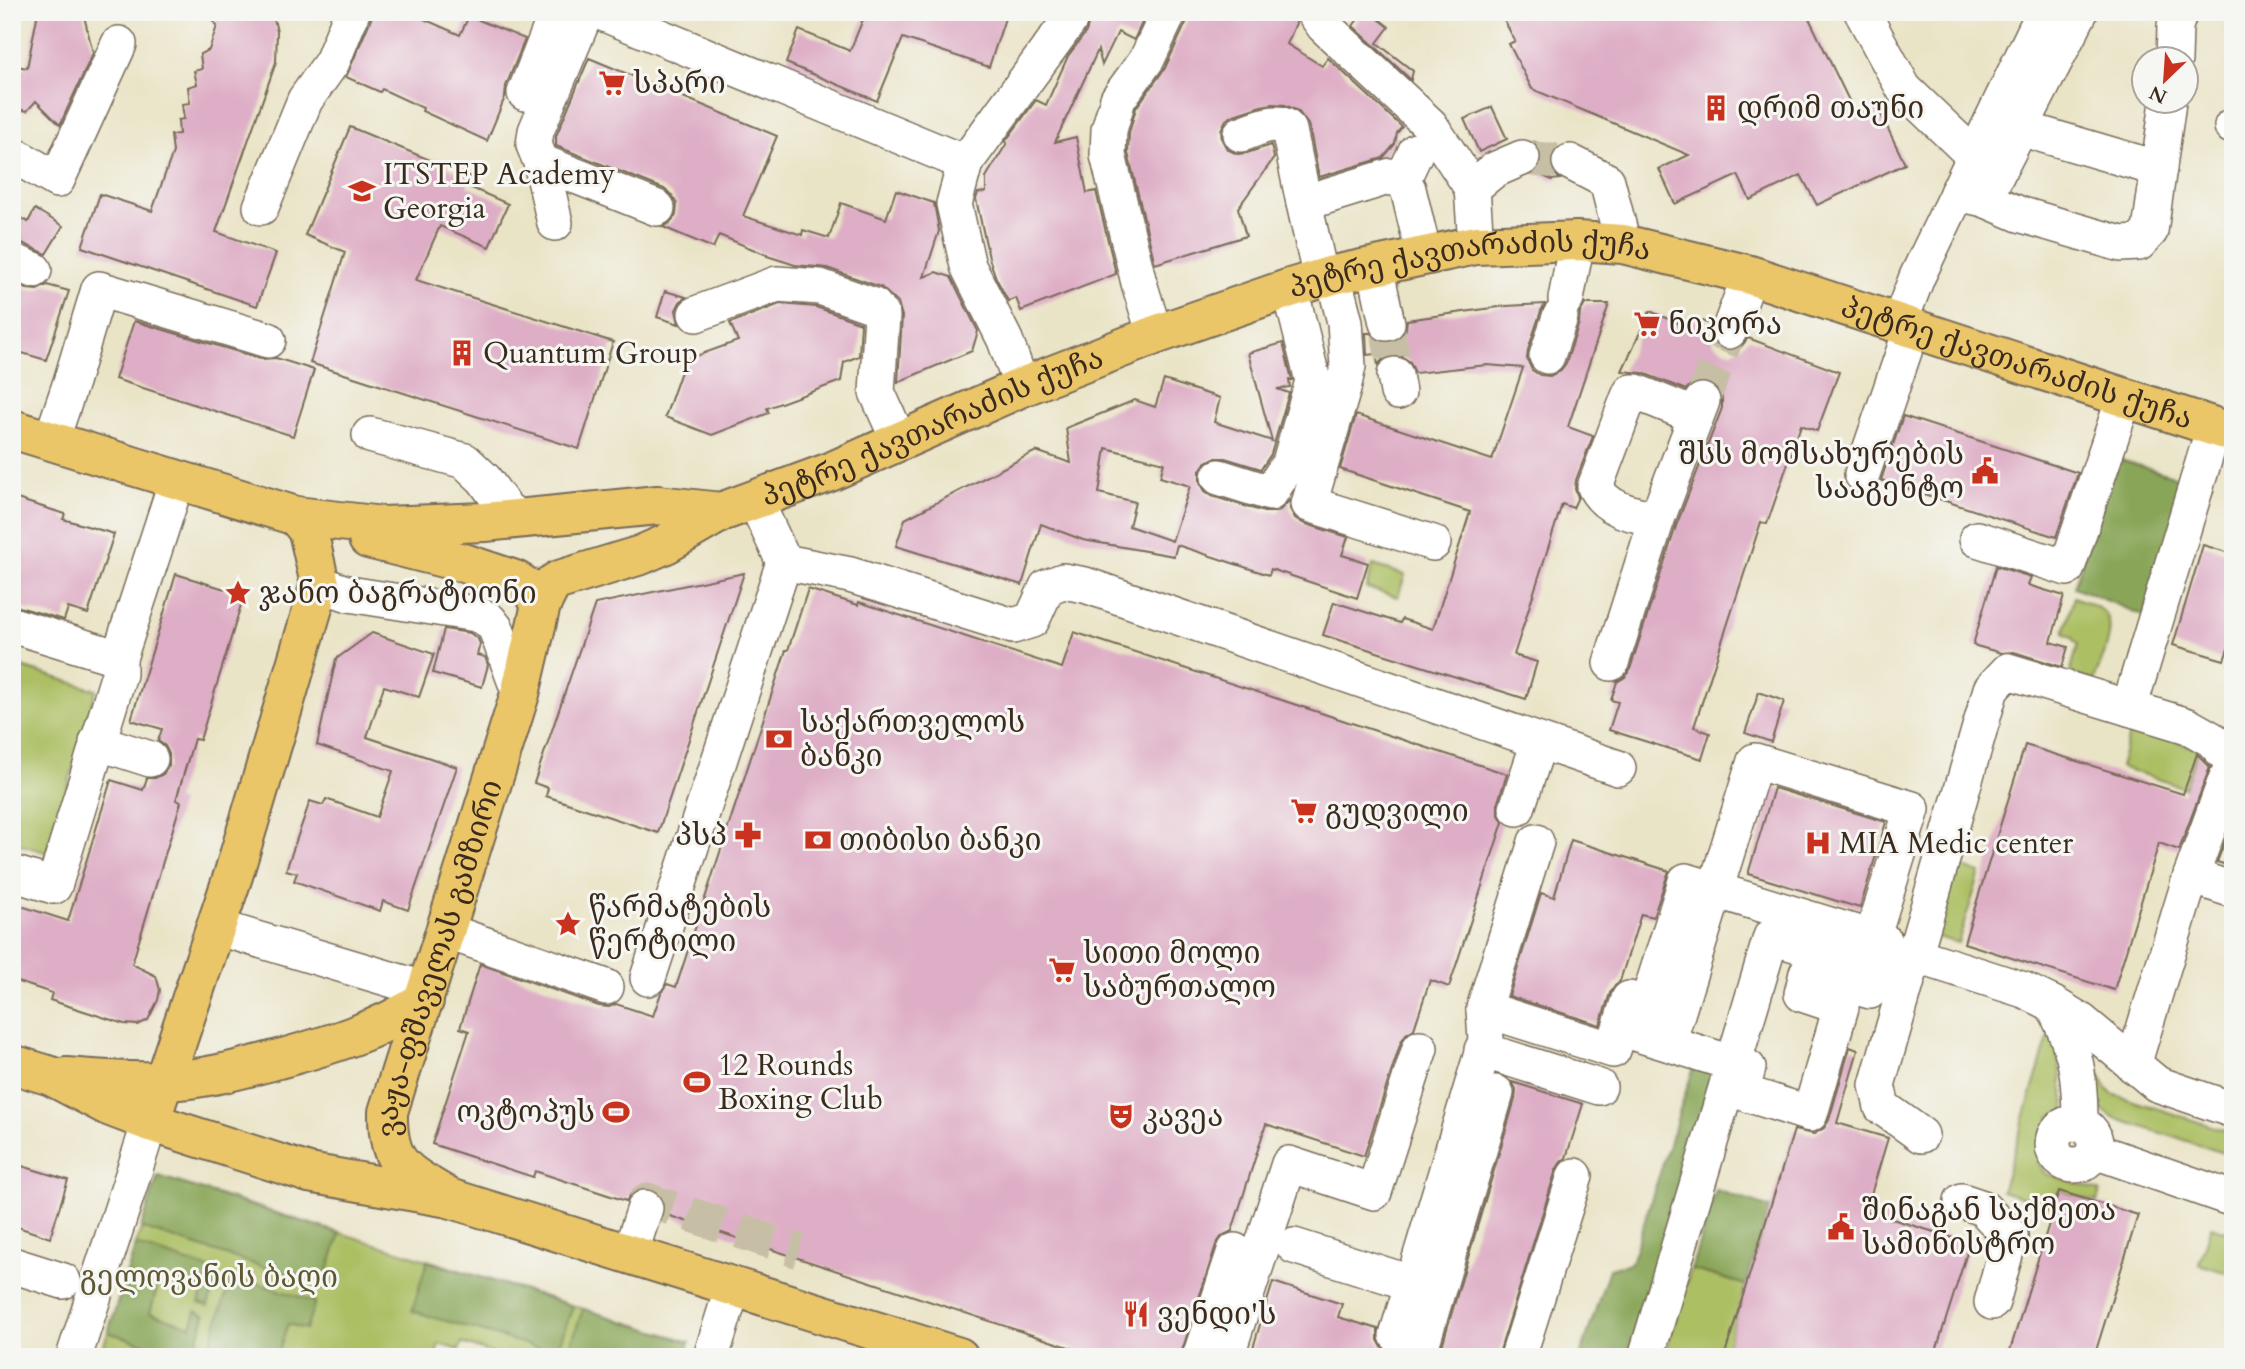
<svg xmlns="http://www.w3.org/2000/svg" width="2245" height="1369" font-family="Cardo,'Noto Serif Georgian',serif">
<rect width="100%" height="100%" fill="#f6f6f2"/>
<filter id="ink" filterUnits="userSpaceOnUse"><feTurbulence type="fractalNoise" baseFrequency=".0143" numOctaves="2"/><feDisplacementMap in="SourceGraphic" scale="14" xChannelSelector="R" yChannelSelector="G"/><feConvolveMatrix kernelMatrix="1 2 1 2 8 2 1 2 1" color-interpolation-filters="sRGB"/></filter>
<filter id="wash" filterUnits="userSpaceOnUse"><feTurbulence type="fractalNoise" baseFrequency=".00686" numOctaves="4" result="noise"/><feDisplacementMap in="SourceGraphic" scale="28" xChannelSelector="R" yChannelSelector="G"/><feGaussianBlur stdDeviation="1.57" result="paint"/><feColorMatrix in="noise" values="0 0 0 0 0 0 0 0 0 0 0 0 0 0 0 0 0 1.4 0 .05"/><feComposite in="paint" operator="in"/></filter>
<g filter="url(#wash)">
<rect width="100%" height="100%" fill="#eae4c7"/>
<!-- green -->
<g fill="#acbf63" stroke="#747440" stroke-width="2">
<path d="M1373,565L1405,575L1398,597L1366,588Z"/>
<path d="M2074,597C2083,601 2093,604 2100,609C2122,622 2100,663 2094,681L2070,673L2078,645L2072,637L2064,633Z"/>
<path d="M2233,640V685L2223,672Z"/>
<path d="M12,664L96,690L48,853L12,842Z"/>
<path d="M2137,727L2198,749L2185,788L2120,767L2130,731Z"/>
<path d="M1949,862L1980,873L1958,943L1927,934Z"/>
<path d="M2035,1013L2053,1023L2066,1112L2051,1116L2039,1163L2044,1173L2100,1191L2097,1202L2059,1191L2054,1207L2002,1191L2051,1028L2034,1017Z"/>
<path d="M2091,1053L2106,1088L2112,1094L2233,1133V1156L2114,1118L2098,1107Z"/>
<path d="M158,1176L690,1342L685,1357H497V1355L462,1343L459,1350L439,1344L435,1357H100Z"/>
<path d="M2211,1226L2233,1233V1275L2199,1264Z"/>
<path d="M1691,1269L1746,1285L1724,1357H1664Z"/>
</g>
<!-- forest -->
<g fill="#89a659" stroke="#62683c" stroke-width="2">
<path d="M2121,460L2186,480L2144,616L2074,587L2115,464Z"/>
<path d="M1696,1060L1714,1066L1630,1357H1580L1609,1269L1631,1263Z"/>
<path d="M158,1176L340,1234L323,1286L141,1228Z"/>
<path d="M1716,1190L1770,1208L1746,1285L1691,1269Z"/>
<path d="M136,1245L219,1272L208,1306L199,1303L203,1289L161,1276L150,1313L191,1326L196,1311L205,1315L192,1357H185L108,1332Z"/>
<path d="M427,1261L573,1306L556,1353L412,1311Z"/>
<path d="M232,1275L315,1302L306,1329L288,1324L277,1357H206Z"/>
<path d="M583,1309L690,1342L685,1357L567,1356Z"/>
</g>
<g id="blocks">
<!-- building -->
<g fill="#deaec6" fill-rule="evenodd">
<path d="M38,12H83L93,53L60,125L36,101L27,111L12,108V65L27,68Z"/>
<path d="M207,12H272L277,31L276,62L216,232L276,253L257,306L82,247L100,194L152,211L173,152L171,135L179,134L178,120L184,119L182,104L190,103L188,87L197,84L194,71L202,69L200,54L209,50L217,26Z"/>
<path d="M372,12H408L460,35L469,16L525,39L506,86L505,97L487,141L422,111L423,108L382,89L380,92L346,77L371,19Z"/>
<path d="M866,12H1007L989,67L903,38L877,101L786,63L799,30L850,51Z"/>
<path d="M1087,12H1147L1134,40L1118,32L1102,65L1098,50L1055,142L1076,137L1087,193L1096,191L1116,274L1021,311L1016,298L1008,301L996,278L989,258L976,199L978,193L986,192V177L1007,143L1005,142L1036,100L1046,105L1068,56L1086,32L1089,22Z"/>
<path d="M1189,12H1294L1297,21L1287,44L1322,66L1328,58L1402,127L1397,133L1395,144L1383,158L1319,177L1309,126L1298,111L1285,105L1273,104L1261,106L1234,115L1226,120L1221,130L1222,140L1227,149L1237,154L1247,153L1271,145L1274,158L1238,208L1246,236L1155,264L1128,153L1129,133L1136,108L1165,68L1187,21Z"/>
<path d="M1363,12H1370L1389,27L1377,43L1413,71L1411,80L1353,26Z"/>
<path d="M1500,12H1806L1855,113L1876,104L1905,164L1817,205L1801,175L1750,200L1738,175L1675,204L1659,169L1689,155L1532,89L1509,44L1515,41Z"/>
<path d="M589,58L777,136L743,216L802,235L803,230L829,238L841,203L886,219L896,190L934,203L939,231L924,277L936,272L951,277L978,331L972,351L898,382L902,316L898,303L881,287L827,268L795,265L767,256V255L719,235L713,248L663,227L670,223L676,215L677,204L672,195L664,189L556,146V136Z"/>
<path d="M1492,107L1507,139L1479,152L1464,119Z"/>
<path d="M350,127L471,177L467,186L508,204L489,247L440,226L416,280L613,342L579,449L310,363L345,252L305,235Z"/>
<path d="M1535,142L1556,148L1552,153L1550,164L1553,172L1560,179L1552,180L1535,173L1538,169L1542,160L1541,151Z"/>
<path d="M35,209L63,226L46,254L20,242L12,241V212L28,222Z"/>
<path d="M12,283L27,289L37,290L47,285L69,291L46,360L12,350Z"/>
<path d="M665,291L686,297L680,302L676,310L679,324L657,317Z"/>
<path d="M780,304L816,307L861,323L859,356L844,362L841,381L767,408L769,413L712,435L665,417L685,360L738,341L730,323Z"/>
<path d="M1545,304L1541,311L1528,350L1527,359L1532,370L1540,375L1550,376L1560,371L1566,363L1579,323L1580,313L1585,304H1609L1568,427L1593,436L1576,480L1575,489L1578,497L1573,508L1562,504L1514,655L1537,662L1526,699L1323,635L1334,602L1400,623L1402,619L1433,629L1470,512L1340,469L1356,415L1492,460L1523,368L1487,365L1415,373L1410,362L1401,356L1392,355L1383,359L1378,365L1376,354L1367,355L1366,333H1370L1380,342L1390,343L1401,337L1406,330L1407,320L1506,306Z"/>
<path d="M1650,311L1677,323L1679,317L1691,322L1693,318L1710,324L1709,334L1713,343L1723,350L1732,351L1741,347L1748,338L1839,372L1817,431L1801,425L1767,524L1761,522L1694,727L1710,733L1702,759L1609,730L1618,702L1611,700L1617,682L1625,677L1630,669L1676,526L1722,408V397L1718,389L1709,382L1698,381L1690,385L1686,390L1643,373L1622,371Z"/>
<path d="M134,321L262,359L276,358L314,370L293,436L115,379Z"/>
<path d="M1283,343L1292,380H1289L1290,387L1277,389L1289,393L1271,454L1261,469L1225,458H1214L1205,463L1200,470V482L1205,491L1212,496L1264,512H1278L1290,500V509L1295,518L1303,523L1348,537L1342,555L1368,563L1357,598L1271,569L1269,575L1177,545L1174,556L1083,540L1041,524L1022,585L896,546L905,519L1036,451L1071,463L1066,428L1135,400L1155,407L1164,380L1220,398L1214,422L1272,441L1248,353ZM1106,448L1164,463L1160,477L1190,486L1172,541L1129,526L1135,502L1099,493Z"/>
<path d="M1903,416L2078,473L2056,537L1881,480Z"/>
<path d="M17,499L65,514L63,519L114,534L88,614L68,608L64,620L12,605V516Z"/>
<path d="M2203,545L2233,554V635L2224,660L2173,645Z"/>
<path d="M1996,566L2031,577L2028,585L2064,596L2051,642L2068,647L2062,667L2014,652L2001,653L1973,645Z"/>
<path d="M744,573L658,833L546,796L548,788L534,783L595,604Z"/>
<path d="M176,574L244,595L200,740L194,739L176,800L181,802L132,964L156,976L160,990L158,1000L148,1020L138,1025L124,1024L50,1000L52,993L12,980V903L68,921L111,780L143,790L147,778H155L163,774L169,766V754L165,746L158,741L162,729L131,720Z"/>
<path d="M808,589L858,605L859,602L1062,668L1074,632L1507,774L1498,802V813L1503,822L1449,987L1430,980L1414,1029L1406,1034L1401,1042L1364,1156L1266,1124L1232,1231L1222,1236L1216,1245L1180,1357H1099L664,1214L665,1205L660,1195L651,1189H640L632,1193L626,1201L535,1171L533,1177L432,1144L469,1031L460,1028L480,964L599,1006L609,1007L616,1004L653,1016L661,993L667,984L676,987L786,650H788Z"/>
<path d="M444,629L470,633L478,639L480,644L477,655L485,657L488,665L482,687L433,673Z"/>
<path d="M372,633L434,654L419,697L384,686L367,737L457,767L408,910L383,901L380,911L294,881L297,873L286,870L310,801L323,805L326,799L377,817L393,771L317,745L336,659Z"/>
<path d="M1759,692L1784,701L1771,742L1745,733Z"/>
<path d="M2025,745L2183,794L2197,754L2210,767L2179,850L2159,843L2114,990L1964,943Z"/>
<path d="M1774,788L1886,822L1860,908L1748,874Z"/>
<path d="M2233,820V867L2217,862Z"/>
<path d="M1571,840L1669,871L1653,917L1641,914L1620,981L1615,985L1610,993L1600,1025L1509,996L1541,893L1554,897Z"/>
<path d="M1850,1047L1858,1050L1837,1123L1888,1138L1866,1211L1970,1243L1934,1357H1724L1794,1130L1814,1134L1824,1128L1829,1120Z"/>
<path d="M1512,1082L1583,1104L1566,1158L1561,1162L1556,1170L1498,1357H1436L1441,1349L1515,1099L1516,1089Z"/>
<path d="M12,1163L68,1180L50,1238L12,1225Z"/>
<path d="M2059,1191L2138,1215L2094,1357H2008Z"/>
<path d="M1273,1282L1342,1304L1338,1317L1378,1329V1340L1383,1349L1392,1354L1405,1353L1407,1357H1271L1252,1351Z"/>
</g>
</g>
</g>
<g filter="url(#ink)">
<use href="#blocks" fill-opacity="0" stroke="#786b59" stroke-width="2"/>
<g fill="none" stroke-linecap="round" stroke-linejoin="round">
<!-- minor-tunnel -->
<g stroke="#c7bfa5" stroke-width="35" stroke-dasharray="35 18" stroke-linecap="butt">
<path d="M1522,158L1570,162"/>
<path d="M1387,323L1395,375"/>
<path d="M1702,401L1729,331"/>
<path d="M645,1208L647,1200L799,1251"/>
</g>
<!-- minor casing -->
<g stroke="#786b59" stroke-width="38">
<g id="minor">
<path d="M586,12L536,131L534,145L541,162L657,208"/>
<path d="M600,12L965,163"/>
<path d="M1314,12L1324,26L1430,125L1472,188L1476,245"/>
<path d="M1862,12L1904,89L1974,156"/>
<path d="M2174,60L2175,26L2180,12"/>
<path d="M525,93L557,12"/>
<path d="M2232,126H2233"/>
<path d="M2020,128L2159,169"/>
<path d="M1241,134C1254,130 1279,116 1289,130L1304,203"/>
<path d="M12,154L57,180L119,44"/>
<path d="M541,162L555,223"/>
<path d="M1570,162L1607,181L1623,244"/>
<path d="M1402,181L1416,151"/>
<path d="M1472,188L1494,170L1522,158"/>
<path d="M1957,193L1984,199L2019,214L2121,244L2139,243L2150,231L2168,102"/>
<path d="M1984,199L2080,12"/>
<path d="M261,207L305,100L332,62L352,12"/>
<path d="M12,261L34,270"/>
<path d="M1375,266L1387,323"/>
<path d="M1333,275L1345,322L1348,366L1343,389L1309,504L1433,543"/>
<path d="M1321,279L1304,203L1391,176L1402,181L1408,189L1424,255"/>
<path d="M1566,299L1577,241"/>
<path d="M696,314L777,284L820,287L874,306L882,316L877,392L899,441"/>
<path d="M1899,324L1917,277L2044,12"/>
<path d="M1729,331L1750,275"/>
<path d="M1155,335L1139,283L1108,155L1109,130L1118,99L1147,59L1169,12"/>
<path d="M1547,356L1560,317"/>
<path d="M1395,375L1398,392"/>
<path d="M1022,387L1005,340L968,266L954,204L965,163L1069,21"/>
<path d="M370,435L465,461L484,479L505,508L518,518"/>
<path d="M51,441L71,382L99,289L268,340"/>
<path d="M1862,474L1912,328"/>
<path d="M1219,477L1270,493L1290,462L1313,381L1290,288"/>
<path d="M1657,519C1632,514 1607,510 1595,487L1628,399L1631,392H1636L1696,416"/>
<path d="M1977,539L2067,568L2124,398"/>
<path d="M784,562L850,575L1013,626L1032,620L1047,587L1063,581L1085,585L1618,768"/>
<path d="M320,584L349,594L476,614L489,620L496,629L520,694"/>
<path d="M12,625L119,658"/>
<path d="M1611,663L1657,519L1702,401"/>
<path d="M2129,708L2214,427"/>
<path d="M97,742L150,759"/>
<path d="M1517,808L1539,742"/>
<path d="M12,873L54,886L119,674V658L177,480"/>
<path d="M2191,876L2227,777L2233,773"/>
<path d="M1686,881L1885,942L1870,991L1807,973L1802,994L1841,1007L1810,1114L1741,1092L1748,1068L1638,1034Z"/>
<path d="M216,927L427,990"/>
<path d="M446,931L606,987"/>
<path d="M1915,955L2024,990L2053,1004L2081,1021L2157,1084L2233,1110"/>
<path d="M648,978L784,562L755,500"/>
<path d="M2053,1004C2076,1051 2080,1072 2080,1124"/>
<path d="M1484,1009L1613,1050L1629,999"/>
<path d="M1482,1050L1599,1087"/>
<path d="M2133,1065L2191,876L2233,890"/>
<circle cx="2074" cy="1144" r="21"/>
<path d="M1921,1135L1882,1107L1877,1085L1991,689L2008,671L2188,726L2211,739L2233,762"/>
<path d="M2095,1151L2233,1199"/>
<path d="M1962,1201L1983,1208L2010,1236L1992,1302"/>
<path d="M1294,1246L1411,1283"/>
<path d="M630,1254L645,1208"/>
<path d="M12,1265L63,1281"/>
<path d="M1397,1335L1486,1040L1484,1009L1536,842"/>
<path d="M1422,1343L1496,1093"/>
<path d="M74,1357L150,1122"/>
<path d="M711,1357L733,1286"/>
<path d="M1200,1357L1235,1251"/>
<path d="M1226,1357L1289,1164L1374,1192L1420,1048"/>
<path d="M1518,1357L1575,1176"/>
<path d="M1646,1357L1771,937L1864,964L1912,809L1755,761L1668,1043"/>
</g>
</g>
<!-- major casing -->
<g stroke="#786b59" stroke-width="42">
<g id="major">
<path d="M12,429L296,516L383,526L485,522L658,505L721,512"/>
<path d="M368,539L467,564L515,580L533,591L541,605"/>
<path d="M12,1064L51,1076L108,1106L150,1122L309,1173L449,1198L959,1357"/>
<path d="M66,1077C98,1080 130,1082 163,1081C202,1080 242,1069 279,1059C330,1045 380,1030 424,1001"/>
<path d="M150,1122L233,876L320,584L308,531L296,516"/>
<path id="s1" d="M449,1198C406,1171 387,1167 388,1112L520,694L541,605L551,585L559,580L641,555L666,544L721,512L830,472L1022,387L1155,335L1290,288L1333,275L1476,245L1577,241L1623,244L1750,275L2233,433"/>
</g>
</g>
<!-- minor -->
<use href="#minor" stroke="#fff" stroke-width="35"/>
<!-- major -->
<use href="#major" stroke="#ebc669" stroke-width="38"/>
</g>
</g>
<!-- icons -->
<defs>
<g id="supermarket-bare" transform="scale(2.1)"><path d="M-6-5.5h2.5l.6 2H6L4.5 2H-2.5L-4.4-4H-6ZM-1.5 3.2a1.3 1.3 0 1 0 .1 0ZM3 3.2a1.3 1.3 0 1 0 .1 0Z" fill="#c8321e" stroke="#f6f6f2" stroke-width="2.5" paint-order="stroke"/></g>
<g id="building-bare" transform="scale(2.1)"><path d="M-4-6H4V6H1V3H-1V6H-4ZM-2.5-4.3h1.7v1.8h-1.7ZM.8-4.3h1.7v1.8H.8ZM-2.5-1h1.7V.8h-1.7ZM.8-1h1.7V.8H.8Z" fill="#c8321e" stroke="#f6f6f2" stroke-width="2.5" paint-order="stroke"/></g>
<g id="university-bare" transform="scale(2.1)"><path d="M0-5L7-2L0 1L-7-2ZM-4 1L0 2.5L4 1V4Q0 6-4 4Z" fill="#c8321e" stroke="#f6f6f2" stroke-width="2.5" paint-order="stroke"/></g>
<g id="civic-bare" transform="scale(2.1)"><path d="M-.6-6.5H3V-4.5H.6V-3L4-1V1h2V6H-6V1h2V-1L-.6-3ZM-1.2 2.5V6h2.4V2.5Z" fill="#c8321e" stroke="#f6f6f2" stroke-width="2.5" paint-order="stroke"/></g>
<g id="sight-bare" transform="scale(2.1)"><path d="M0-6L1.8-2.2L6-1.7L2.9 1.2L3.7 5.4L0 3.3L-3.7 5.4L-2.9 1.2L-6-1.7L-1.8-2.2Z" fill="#c8321e" stroke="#f6f6f2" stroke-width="2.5" paint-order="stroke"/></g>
<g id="bank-bare" transform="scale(2.1)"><path d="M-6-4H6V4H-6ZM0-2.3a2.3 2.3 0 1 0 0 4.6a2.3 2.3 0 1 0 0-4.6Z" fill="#c8321e" stroke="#f6f6f2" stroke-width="2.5" paint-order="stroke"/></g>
<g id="pharmacy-bare" transform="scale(2.1)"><path d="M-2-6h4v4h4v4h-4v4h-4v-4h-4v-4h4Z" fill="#c8321e" stroke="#f6f6f2" stroke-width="2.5" paint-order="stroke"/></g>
<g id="hospital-bare" transform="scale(2.1)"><path d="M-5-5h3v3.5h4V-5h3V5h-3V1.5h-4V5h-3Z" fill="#c8321e" stroke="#f6f6f2" stroke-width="2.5" paint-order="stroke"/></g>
<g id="stadium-bare" transform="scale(2.1)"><path d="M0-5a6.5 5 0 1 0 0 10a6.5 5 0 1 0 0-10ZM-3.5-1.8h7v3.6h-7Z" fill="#c8321e" stroke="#f6f6f2" stroke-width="2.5" paint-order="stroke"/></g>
<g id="theatre-bare" transform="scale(2.1)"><path d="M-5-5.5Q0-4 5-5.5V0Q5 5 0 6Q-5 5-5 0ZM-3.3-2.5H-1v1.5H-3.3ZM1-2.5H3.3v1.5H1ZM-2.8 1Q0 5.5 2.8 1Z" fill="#c8321e" stroke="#f6f6f2" stroke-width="2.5" paint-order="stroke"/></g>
<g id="restaurant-bare" transform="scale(2.1)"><path d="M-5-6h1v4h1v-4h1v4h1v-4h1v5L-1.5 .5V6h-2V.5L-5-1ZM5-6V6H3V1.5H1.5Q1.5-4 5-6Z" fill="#c8321e" stroke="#f6f6f2" stroke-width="2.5" paint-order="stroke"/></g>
</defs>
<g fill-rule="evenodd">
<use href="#supermarket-bare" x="612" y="83"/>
<use href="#building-bare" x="1716" y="108"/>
<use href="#university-bare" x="362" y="191"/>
<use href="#supermarket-bare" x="1647" y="324"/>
<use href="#building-bare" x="462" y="353"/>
<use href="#civic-bare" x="1985" y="471"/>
<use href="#sight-bare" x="238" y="593"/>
<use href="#bank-bare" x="779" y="739"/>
<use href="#supermarket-bare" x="1304" y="811"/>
<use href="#pharmacy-bare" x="748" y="835"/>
<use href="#bank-bare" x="818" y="840"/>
<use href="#hospital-bare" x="1818" y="843"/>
<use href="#sight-bare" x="568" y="924"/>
<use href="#supermarket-bare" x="1062" y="970"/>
<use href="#stadium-bare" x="697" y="1082"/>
<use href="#stadium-bare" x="616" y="1112"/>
<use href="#theatre-bare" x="1121" y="1116"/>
<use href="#civic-bare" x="1841" y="1227"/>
<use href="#restaurant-bare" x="1136" y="1314"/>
</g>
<g text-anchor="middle" stroke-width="6" stroke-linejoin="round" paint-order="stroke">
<!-- poi labels -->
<g font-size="30" fill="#3b2a1e" stroke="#f6f6f2" text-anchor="start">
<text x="633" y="93">სპარი</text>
<text x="1737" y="118">დრიმ თაუნი</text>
<text x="383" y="184">ITSTEP Academy<tspan x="383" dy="34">Georgia</tspan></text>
<text x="1668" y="334">ნიკორა</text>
<text x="483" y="363">Quantum Group</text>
<text x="1964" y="464" text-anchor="end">შსს მომსახურების<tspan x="1964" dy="34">სააგენტო</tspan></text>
<text x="259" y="603">ჯანო ბაგრატიონი</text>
<text x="800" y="732">საქართველოს<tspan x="800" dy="34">ბანკი</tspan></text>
<text x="1325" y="821">გუდვილი</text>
<text x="727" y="845" text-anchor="end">პსპ</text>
<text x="839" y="850">თიბისი ბანკი</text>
<text x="1839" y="853">MIA Medic center</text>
<text x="589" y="917">წარმატების<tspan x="589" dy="34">წერტილი</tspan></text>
<text x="1083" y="963">სითი მოლი<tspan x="1083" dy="34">საბურთალო</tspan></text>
<text x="718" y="1075">12 Rounds<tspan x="718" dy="34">Boxing Club</tspan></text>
<text x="595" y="1122" text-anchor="end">ოკტოპუს</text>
<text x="1142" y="1126">კავეა</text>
<text x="1862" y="1220">შინაგან საქმეთა<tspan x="1862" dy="34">სამინისტრო</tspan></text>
<text x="1157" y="1324">ვენდი'ს</text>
</g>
<!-- street labels -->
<g font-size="30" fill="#3b2a1e" stroke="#f6f6f2">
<text dy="10" stroke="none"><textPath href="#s1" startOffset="1647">პეტრე ქავთარაძის ქუჩა</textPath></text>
<text dy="10" stroke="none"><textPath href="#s1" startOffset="2214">პეტრე ქავთარაძის ქუჩა</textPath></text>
<text dy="10" stroke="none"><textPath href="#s1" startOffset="1080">პეტრე ქავთარაძის ქუჩა</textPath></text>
<text dy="10" stroke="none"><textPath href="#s1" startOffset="275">ვაჟა-ფშაველას გამზირი</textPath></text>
</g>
<!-- park labels -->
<g font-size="30" fill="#5d5733" stroke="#f6f6f2">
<text x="209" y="1287">გელოვანის ბაღი</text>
</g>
</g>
<!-- margin -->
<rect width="2245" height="1369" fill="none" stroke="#f6f6f2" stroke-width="42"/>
<!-- north arrow -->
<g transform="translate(2165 80) rotate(205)"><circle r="33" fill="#f6f6f2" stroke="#aba49d" stroke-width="2"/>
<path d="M0-5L12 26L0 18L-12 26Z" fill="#c8321e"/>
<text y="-10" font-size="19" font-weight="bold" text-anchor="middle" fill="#3b2a1e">N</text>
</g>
</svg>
